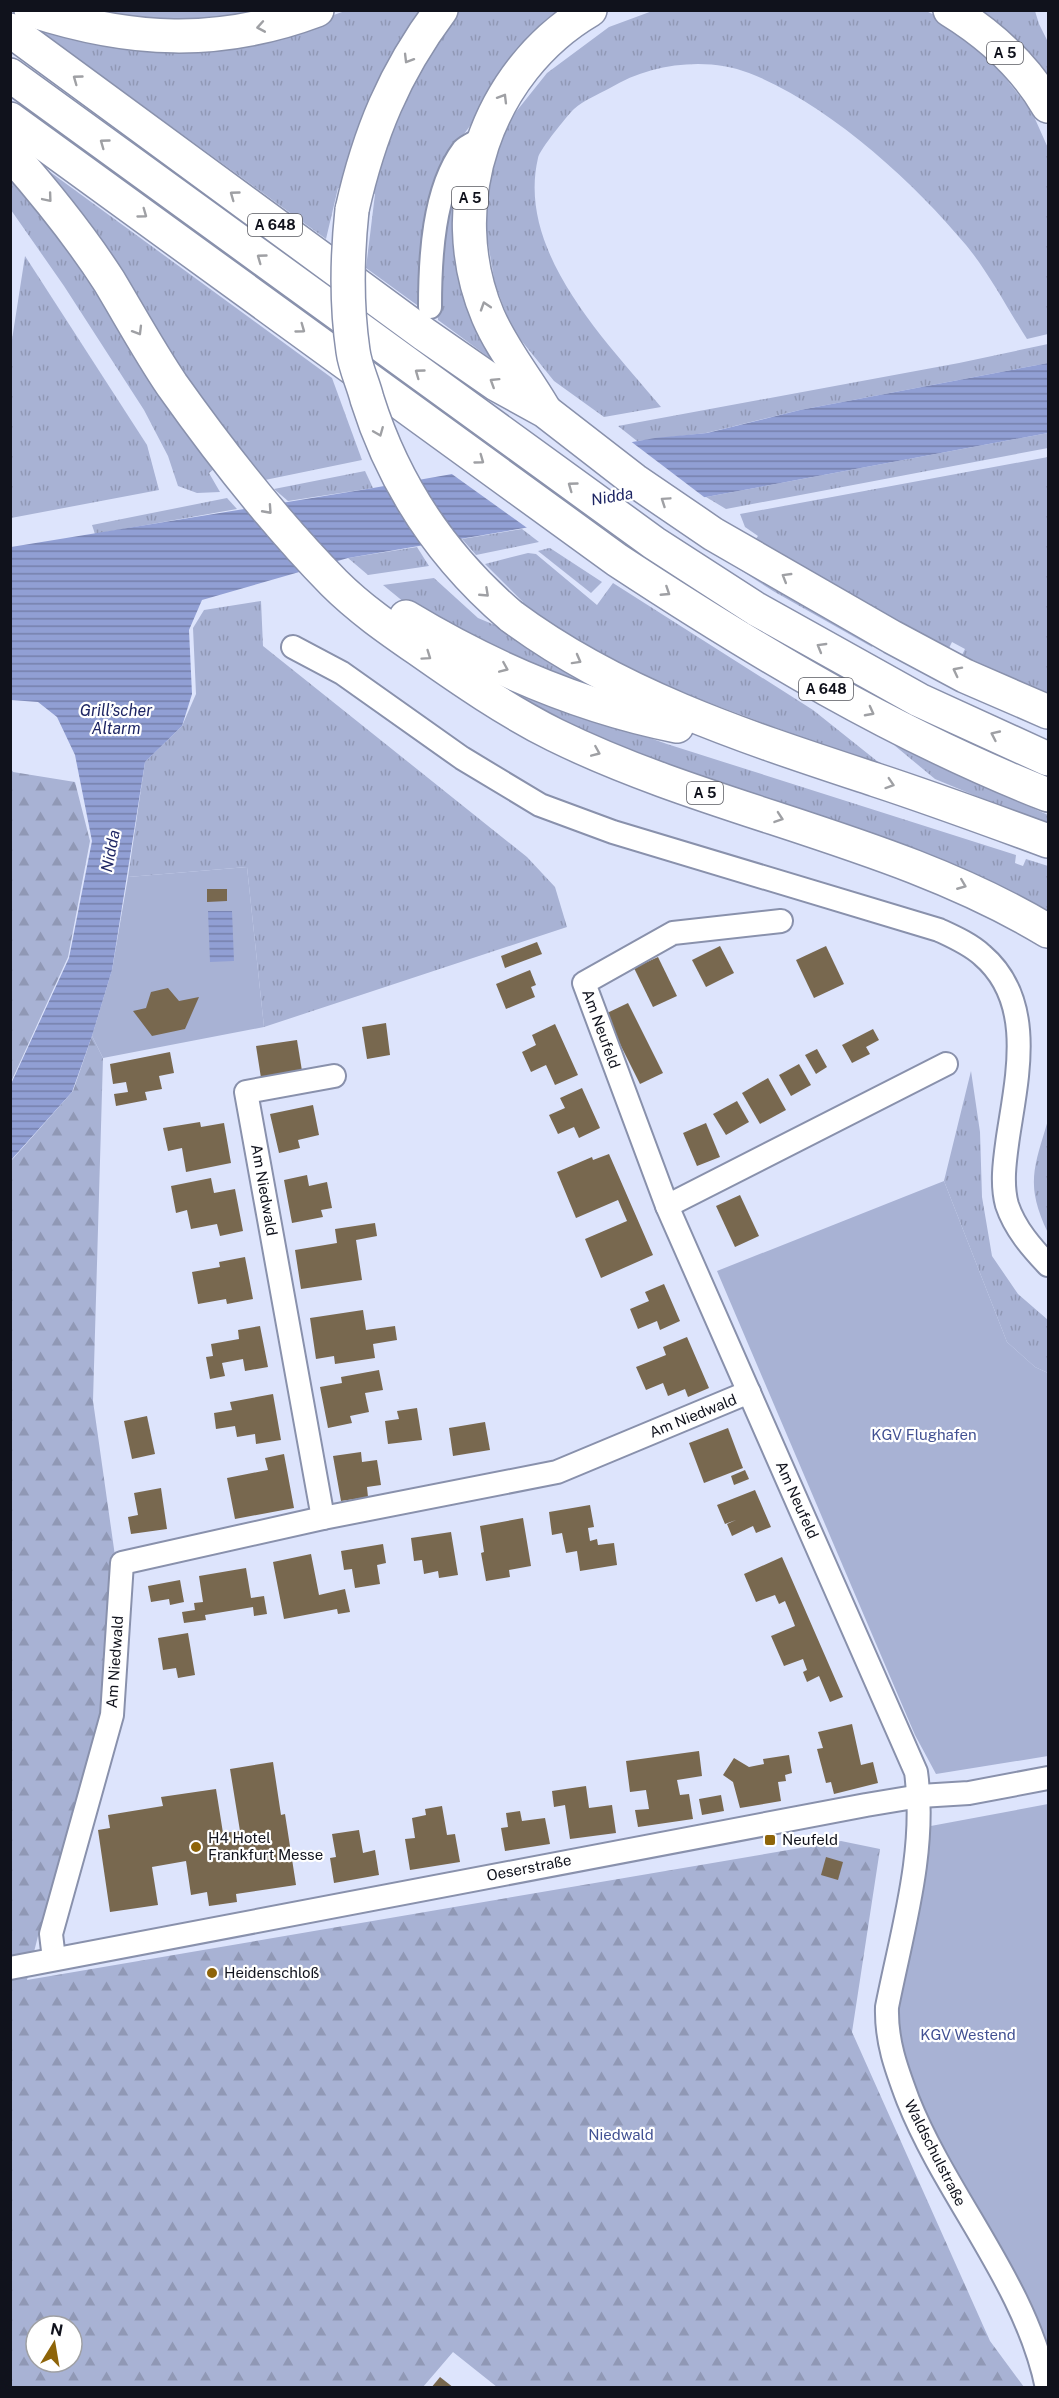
<svg xmlns="http://www.w3.org/2000/svg" width="1059" height="2398" font-family="'Public Sans',sans-serif">
<defs>
<pattern id="grass-tufts" width="24" height="20" patternUnits="userSpaceOnUse" patternTransform="scale(1.5)"><rect width="24" height="20" fill="#a8b2d4"/><path d="M3 7l-1-3M5 7V3M7 7l1-3M15 17l-1-3M17 17v-4M19 17l1-3" fill="none" stroke="#9098b5"/></pattern>
<pattern id="forest-firs" width="22" height="20" patternUnits="userSpaceOnUse" patternTransform="scale(1.5)"><rect width="22" height="20" fill="#a8b2d4"/><path d="M5 1l3.5 6h-7zM16 11l3.5 6h-7z" fill="#9098b5"/></pattern>
<pattern id="water-rules" width="6" height="5" patternUnits="userSpaceOnUse" patternTransform="scale(1.5)"><rect width="6" height="5" fill="#919fd4"/><path d="M0 2.5h6" fill="none" stroke="#7580ab"/></pattern>
</defs>
<rect width="100%" height="100%" fill="#dde4fc"/>
<!-- grass -->
<g fill="url(#grass-tufts)">
<path d="M655,10L926,11L956,25L996,66L1032,112L1048,148V334L1027,339C1007,308 989,273 966,245C913,181 827,103 749,73C706,56 649,64 610,88C599,94 584,100 574,109C567,116 540,149 538,158C516,252 606,341 661,407L604,417L554,381L512,329L495,284L484,220L487,178L511,118L547,73L609,27Z"/>
<path d="M83,11H265L223,18L151,20Z"/>
<path d="M345,11H423L344,190L338,188L326,239L25,20L288,31Z"/>
<path d="M455,11H576L510,72L461,138L421,308L366,268L375,194L370,191L408,85Z"/>
<path d="M969,11H1035L1039,24L1048,42V88Z"/>
<path d="M10,93L327,323V330L50,128L11,98Z"/>
<path d="M20,150L332,378L362,460L265,480L249,465Z"/>
<path d="M460,170L506,370L438,320L436,283L438,251Z"/>
<path d="M10,174L62,234L214,469L209,473L220,492L197,493L178,486L168,456L144,410L64,286L11,210Z"/>
<path d="M25,256L147,445L159,490L11,518V346Z"/>
<path d="M1048,344V363L800,410L706,433L637,441L618,426L959,363Z"/>
<path d="M376,358L457,417L452,421L376,366Z"/>
<path d="M1048,433V448L726,509L706,497Z"/>
<path d="M1048,457V697L961,657L965,649L952,642L948,650L755,540L758,536L745,527L740,514Z"/>
<path d="M365,471L373,488L288,501L274,489Z"/>
<path d="M227,498L237,509L95,534L92,525Z"/>
<path d="M522,529L539,542L476,555L462,539Z"/>
<path d="M689,537L874,641L872,647L773,591Z"/>
<path d="M638,546L1048,770V777C901,714 763,637 629,548Z"/>
<path d="M417,547L429,566L368,575L348,558Z"/>
<path d="M549,548H550L602,582L591,593L538,551Z"/>
<path d="M528,553L536,554L597,605L613,583L813,710L887,769L672,689L576,643L520,606L523,602L485,564Z"/>
<path d="M434,578L478,618L497,626L500,622L634,711L421,616L383,585Z"/>
<path d="M261,601L263,646L527,857L555,887L567,927L264,1027L247,867L128,877L145,762L182,726L196,694L193,628L204,610Z"/>
<path d="M492,683L667,744L1016,855L1015,863L1023,866L1026,859L1048,866V920L618,754Z"/>
<path d="M894,745L1048,815V826L935,779Z"/>
<path d="M971,1071L980,1132L982,1197L992,1256L1018,1294L1048,1320V1373L1035,1367L1007,1342L944,1181Z"/>
<path d="M1048,1120V1233C1025,1184 1034,1168 1048,1120Z"/>
</g>
<!-- forest -->
<g fill="url(#forest-firs)" fill-rule="evenodd">
<path d="M11,769L13,772L75,782L90,841L68,957L11,1082Z"/>
<path d="M92,1036L103,1058L93,1401L116,1563L108,1717L41,1924L27,1980L841,1841L880,1849L852,2032L990,2341L1024,2387H497L453,2352L423,2387L11,2388V1161L73,1091ZM36,2326H72V2362H36Z"/>
</g>
<!-- green -->
<g fill="#a8b2d4">
<path d="M247,867L264,1027L103,1058L92,1036L112,970L128,877Z"/>
<path d="M944,1181L1007,1342L1035,1367L1048,1373V1756L936,1774L915,1735L717,1271Z"/>
<path d="M1048,1804V2371L906,2120L886,2041L920,1828Z"/>
</g>
<!-- water -->
<g fill="url(#water-rules)">
<path d="M1048,363V433L706,497L348,558L202,600L189,630L192,694L182,726L145,762L112,970L92,1036L72,1092L11,1160V1084L69,958L92,841L75,755L57,717L38,702L11,700V547L373,488L655,438L707,433L800,410Z"/>
<path d="M208,911H232L234,961L210,962Z"/>
</g>
<!-- pier -->
<path fill="#dde4fc" d="M629,440L708,500L530,530L449,472Z"/>
<!-- building -->
<g fill="#78684f">
<path d="M207,889H227V901L207,902Z"/>
<path d="M537,942L542,954L505,968L501,956Z"/>
<path d="M720,946L734,973L706,987L692,960Z"/>
<path d="M826,946L844,984L814,998L796,960Z"/>
<path d="M658,957L677,996L653,1007L634,968Z"/>
<path d="M530,970L536,985L531,987L535,997L506,1009L496,984Z"/>
<path d="M168,988L179,1001L199,997L185,1029L152,1036L133,1011L146,1008L151,992Z"/>
<path d="M628,1003L663,1073L640,1084L605,1014Z"/>
<path d="M386,1023L390,1055L367,1059L362,1027Z"/>
<path d="M555,1024L578,1075L555,1085L546,1065L531,1072L522,1052L536,1045L532,1035Z"/>
<path d="M873,1029L879,1040L866,1047L870,1054L852,1063L842,1045Z"/>
<path d="M297,1040L302,1071L261,1078L256,1046Z"/>
<path d="M817,1049L827,1067L816,1074L805,1055Z"/>
<path d="M170,1052L174,1073L159,1076L162,1089L145,1092L147,1100L116,1106L114,1094L128,1092L126,1082L113,1084L110,1064Z"/>
<path d="M799,1064L811,1085L791,1096L779,1075Z"/>
<path d="M768,1078L786,1110L760,1124L742,1093Z"/>
<path d="M582,1088L600,1128L579,1138L574,1127L558,1134L549,1115L565,1108L560,1098Z"/>
<path d="M737,1101L749,1122L726,1135L713,1114Z"/>
<path d="M313,1105L319,1135L298,1140L300,1148L279,1153L270,1114Z"/>
<path d="M200,1122L201,1127L224,1123L231,1163L186,1172L182,1148L168,1151L163,1128Z"/>
<path d="M706,1123L720,1157L697,1166L683,1133Z"/>
<path d="M609,1154L653,1255L601,1278L585,1239L627,1221L618,1200L576,1218L557,1172L592,1157L593,1160Z"/>
<path d="M307,1175L309,1186L327,1182L332,1208L321,1210L323,1217L292,1223L284,1180Z"/>
<path d="M211,1178L214,1193L235,1189L243,1231L220,1236L217,1224L191,1229L187,1210L176,1213L171,1186Z"/>
<path d="M740,1195L759,1236L735,1247L716,1206Z"/>
<path d="M375,1223L377,1236L356,1240L362,1280L301,1289L295,1250L337,1243L335,1229Z"/>
<path d="M245,1257L253,1299L227,1304L226,1299L198,1304L192,1272L220,1267L219,1262Z"/>
<path d="M664,1284L680,1321L660,1330L657,1321L638,1329L630,1309L649,1301L645,1292Z"/>
<path d="M363,1310L366,1330L395,1326L397,1340L373,1344L375,1358L335,1364L334,1356L316,1359L310,1318Z"/>
<path d="M260,1326L268,1367L245,1371L243,1359L222,1363L225,1376L210,1379L206,1357L213,1356L211,1344L239,1339L238,1330Z"/>
<path d="M687,1337L709,1388L688,1397L685,1389L668,1396L663,1383L646,1390L636,1367L666,1355L663,1347Z"/>
<path d="M379,1370L383,1390L365,1393L369,1412L350,1416L352,1423L328,1428L320,1387L342,1383L341,1377Z"/>
<path d="M273,1394L281,1440L256,1444L255,1434L237,1437L235,1426L216,1429L214,1413L232,1410L230,1402Z"/>
<path d="M417,1408L422,1440L388,1444L385,1421L399,1419L397,1411Z"/>
<path d="M147,1416L155,1454L132,1459L124,1421Z"/>
<path d="M485,1422L490,1450L453,1456L449,1428Z"/>
<path d="M728,1428L743,1468L704,1483L689,1443Z"/>
<path d="M361,1452L362,1462L377,1460L381,1485L367,1487L368,1497L341,1501L333,1456Z"/>
<path d="M284,1454L294,1508L235,1519L227,1478L268,1470L265,1458Z"/>
<path d="M745,1470L749,1479L734,1485L731,1476Z"/>
<path d="M161,1488L167,1529L131,1534L128,1517L138,1515L134,1493Z"/>
<path d="M755,1490L771,1527L756,1533L753,1526L732,1536L727,1524L736,1520L725,1524L717,1505Z"/>
<path d="M590,1505L594,1527L588,1528L590,1541L597,1539L598,1545L614,1543L617,1565L580,1571L577,1551L566,1553L562,1533L552,1535L549,1512Z"/>
<path d="M523,1518L531,1566L509,1570L510,1577L486,1581L481,1553L484,1552L480,1526Z"/>
<path d="M451,1532L458,1575L439,1578L438,1571L424,1574L422,1560L414,1561L411,1538Z"/>
<path d="M383,1544L386,1563L377,1565L380,1584L355,1588L352,1569L344,1570L341,1551Z"/>
<path d="M311,1554L319,1595L345,1589L350,1612L338,1614L337,1609L284,1619L273,1562Z"/>
<path d="M782,1557L843,1697L830,1702L819,1676L807,1682L803,1672L807,1670L803,1659L784,1666L771,1636L795,1626L790,1613L785,1601L779,1604L775,1595L756,1602L744,1574Z"/>
<path d="M246,1568L251,1598L264,1596L267,1614L254,1616L253,1607L205,1615L206,1620L184,1623L182,1612L195,1610L194,1603L203,1602L199,1576Z"/>
<path d="M180,1580L184,1602L170,1605L169,1599L151,1602L148,1586Z"/>
<path d="M188,1633L195,1675L178,1678L176,1668L163,1670L158,1638Z"/>
<path d="M852,1724L861,1765L873,1762L878,1783L834,1794L831,1782L826,1783L817,1749L823,1748L818,1732Z"/>
<path d="M699,1751L702,1776L677,1780L680,1795L689,1794L693,1819L638,1827L635,1810L649,1809L646,1790L630,1792L626,1761Z"/>
<path d="M789,1755L792,1773L785,1775L786,1781L778,1782L781,1801L740,1808L733,1782L723,1775L734,1758L749,1767L764,1764L763,1759Z"/>
<path d="M273,1762L281,1815L285,1814L296,1885L236,1894L237,1902L209,1906L207,1892L191,1895L186,1861L152,1867L158,1905L110,1912L98,1830L110,1828L108,1815L163,1806L161,1797L216,1789L223,1833L240,1831L230,1769Z"/>
<path d="M586,1786L589,1808L612,1805L616,1833L570,1839L565,1805L554,1807L552,1791Z"/>
<path d="M721,1795L724,1811L702,1815L699,1799Z"/>
<path d="M442,1806L447,1835L455,1834L460,1862L410,1870L405,1839L415,1838L412,1818L426,1815L425,1809Z"/>
<path d="M520,1811L522,1821L545,1818L550,1844L505,1851L501,1828L508,1827L506,1813Z"/>
<path d="M359,1830L363,1853L375,1850L379,1875L334,1883L330,1858L336,1857L332,1834Z"/>
<path d="M826,1857L843,1862L838,1880L821,1875Z"/>
<path d="M440,2377L454,2388H431Z"/>
</g>
<g fill="none" stroke-linecap="round" stroke-linejoin="round">
<!-- minor casing -->
<g stroke="#8991ac" stroke-width="26">
<g id="minor">
<path d="M430,307C430,259 433,190 463,150C468,145 477,142 483,138"/>
<path d="M293,647L342,673L462,758L540,805L613,832L939,930C954,937 970,944 982,955C1036,1001 1017,1077 1008,1137C1005,1159 1001,1183 1007,1205C1015,1229 1032,1248 1048,1265"/>
<path d="M781,921L673,933L584,983L667,1206L916,1772C927,1850 902,1931 887,2007C886,2041 896,2068 908,2100C947,2198 1026,2284 1047,2388"/>
<path d="M667,1206L946,1064"/>
<path d="M323,1518L246,1092L334,1076"/>
<path d="M54,1959L51,1934L112,1715L122,1563L323,1518L557,1472L749,1392"/>
<path d="M10,1968L866,1805L920,1796L969,1793L1048,1778"/>
</g>
</g>
<!-- highway casing -->
<g stroke="#8991ac" stroke-width="36">
<g id="highway">
<path d="M31,10C129,42 219,47 317,10"/>
<path d="M950,10C989,34 1025,67 1048,106"/>
<path d="M10,30L424,334L496,384L545,411L634,480L713,534L892,637L965,676L1048,712"/>
<path d="M10,75L654,543L756,609L919,700L1048,759"/>
<path d="M10,119L617,560C754,650 895,735 1048,795"/>
<path d="M10,153C46,194 80,236 109,281C130,316 149,351 172,385C221,454 274,522 334,583C359,608 389,629 418,649C462,680 507,711 555,735C714,813 895,839 1048,931"/>
<path d="M352,210C369,134 394,73 441,10"/>
<path d="M544,409C526,378 502,349 488,316C441,205 486,71 590,10"/>
<path d="M511,616C620,697 749,738 876,780C934,799 991,820 1048,841"/>
<path d="M406,617C489,667 582,707 677,726"/>
</g>
</g>
<!-- minor -->
<use href="#minor" stroke="#fff" stroke-width="22"/>
<!-- highway -->
<use href="#highway" stroke="#fff" stroke-width="33"/>
<!-- highway-bridge casing -->
<g stroke="#8991ac" stroke-width="36" stroke-linecap="butt">
<path id="highway-bridge" d="M352,210C347,257 346,303 353,351C355,367 363,383 367,399C394,485 443,558 511,616"/>
</g>
<!-- highway-bridge -->
<use href="#highway-bridge" stroke="#fff" stroke-width="33"/>
</g>
<!-- one-way arrows -->
<defs><path id="oneway-chevron" d="M-2-3.5L2.5 0L-2 3.5" fill="none" stroke-width="1.6" stroke-linecap="round" stroke-linejoin="round" transform="scale(1.5)"/></defs>
<g stroke="#9fa0a4">
<use href="#oneway-chevron" transform="translate(261 27) rotate(170)"/>
<use href="#oneway-chevron" transform="translate(408 59) rotate(121)"/>
<use href="#oneway-chevron" transform="translate(77 79) rotate(-144)"/>
<use href="#oneway-chevron" transform="translate(503 98) rotate(-59)"/>
<use href="#oneway-chevron" transform="translate(104 143) rotate(-144)"/>
<use href="#oneway-chevron" transform="translate(234 195) rotate(-144)"/>
<use href="#oneway-chevron" transform="translate(48 198) rotate(50)"/>
<use href="#oneway-chevron" transform="translate(143 214) rotate(36)"/>
<use href="#oneway-chevron" transform="translate(261 258) rotate(-144)"/>
<use href="#oneway-chevron" transform="translate(485 306) rotate(-108)"/>
<use href="#oneway-chevron" transform="translate(301 329) rotate(36)"/>
<use href="#oneway-chevron" transform="translate(138 331) rotate(59)"/>
<use href="#oneway-chevron" transform="translate(419 373) rotate(-144)"/>
<use href="#oneway-chevron" transform="translate(494 382) rotate(-148)"/>
<use href="#oneway-chevron" transform="translate(379 432) rotate(68)"/>
<use href="#oneway-chevron" transform="translate(480 460) rotate(36)"/>
<use href="#oneway-chevron" transform="translate(572 486) rotate(-144)"/>
<use href="#oneway-chevron" transform="translate(665 501) rotate(-146)"/>
<use href="#oneway-chevron" transform="translate(268 510) rotate(48)"/>
<use href="#oneway-chevron" transform="translate(786 577) rotate(-149)"/>
<use href="#oneway-chevron" transform="translate(666 592) rotate(33)"/>
<use href="#oneway-chevron" transform="translate(485 593) rotate(43)"/>
<use href="#oneway-chevron" transform="translate(821 647) rotate(-150)"/>
<use href="#oneway-chevron" transform="translate(427 656) rotate(35)"/>
<use href="#oneway-chevron" transform="translate(577 660) rotate(29)"/>
<use href="#oneway-chevron" transform="translate(504 668) rotate(23)"/>
<use href="#oneway-chevron" transform="translate(957 671) rotate(-153)"/>
<use href="#oneway-chevron" transform="translate(870 712) rotate(28)"/>
<use href="#oneway-chevron" transform="translate(995 735) rotate(-155)"/>
<use href="#oneway-chevron" transform="translate(596 752) rotate(23)"/>
<use href="#oneway-chevron" transform="translate(890 784) rotate(18)"/>
<use href="#oneway-chevron" transform="translate(779 818) rotate(19)"/>
<use href="#oneway-chevron" transform="translate(962 885) rotate(22)"/>
</g>
<!-- markers -->
<g fill="#8e6409" stroke="#fff" stroke-width="2">
<rect x="764" y="1834" width="12" height="12" rx="3"/>
<circle cx="196" cy="1847" r="6"/>
<circle cx="212" cy="1973" r="6"/>
</g>
<g text-anchor="middle" stroke-width="4.5" stroke-linejoin="round" paint-order="stroke">
<!-- shield labels -->
<g fill="#fff" stroke="#585960" stroke-width="1.5">
<rect x="987" y="42" width="36" height="22" rx="4.5"/>
<rect x="452" y="187" width="36" height="22" rx="4.5"/>
<rect x="248" y="214" width="54" height="22" rx="4.5"/>
<rect x="799" y="678" width="54" height="22" rx="4.5"/>
<rect x="687" y="782" width="36" height="22" rx="4.5"/>
</g>
<g font-size="14" font-weight="bold" fill="#10121c">
<text x="1005" y="58">A 5</text>
<text x="470" y="203">A 5</text>
<text x="275" y="230">A 648</text>
<text x="826" y="694">A 648</text>
<text x="705" y="798">A 5</text>
</g>
<!-- street labels -->
<g font-size="15" fill="#10121c" stroke="#fff">
<text transform="translate(601 1029) rotate(70)" y="5">Am Neufeld</text>
<text transform="translate(264 1190) rotate(80)" y="5">Am Niedwald</text>
<text transform="translate(693 1416) rotate(-22)" y="5">Am Niedwald</text>
<text transform="translate(797 1500) rotate(66)" y="5">Am Neufeld</text>
<text transform="translate(115 1662) rotate(-86)" y="5">Am Niedwald</text>
<text transform="translate(529 1868) rotate(-11)" y="5">Oeserstraße</text>
<text transform="translate(935 2153) rotate(63)" y="5">Waldschulstraße</text>
</g>
<!-- park labels -->
<g font-size="15" fill="#425193" stroke="#fff">
<text x="924" y="1440">KGV Flughafen</text>
<text x="968" y="2040">KGV Westend</text>
<text x="621" y="2140">Niedwald</text>
</g>
<!-- poi labels -->
<g font-size="15" fill="#10121c" stroke="#fff" text-anchor="start">
<text x="208" y="1843">H4 Hotel<tspan x="208" dy="17">Frankfurt Messe</tspan></text>
<text x="782" y="1845">Neufeld</text>
<text x="224" y="1978">Heidenschloß</text>
</g>
<!-- water labels -->
<g font-size="16" font-style="italic" fill="#1e2664" stroke="#fff">
<text transform="translate(612 496) rotate(-10)" y="6">Nidda</text>
<text x="116" y="716">Grill’scher<tspan x="116" dy="18">Altarm</tspan></text>
<text transform="translate(110 851) rotate(-79)" y="6">Nidda</text>
</g>
</g>
<!-- border -->
<rect width="1059" height="2398" fill="none" stroke="#10121c" stroke-width="24"/>
<!-- north arrow -->
<g transform="translate(54 2344) rotate(11)"><circle r="28" fill="#ffffff" stroke="#9fa0a4" stroke-width="1.5"/>
<path d="M0-4.5L10 22L0 15L-10 22Z" fill="#8e6409"/>
<text y="-9" font-size="16" font-weight="bold" text-anchor="middle" fill="#10121c">N</text>
</g>
</svg>
